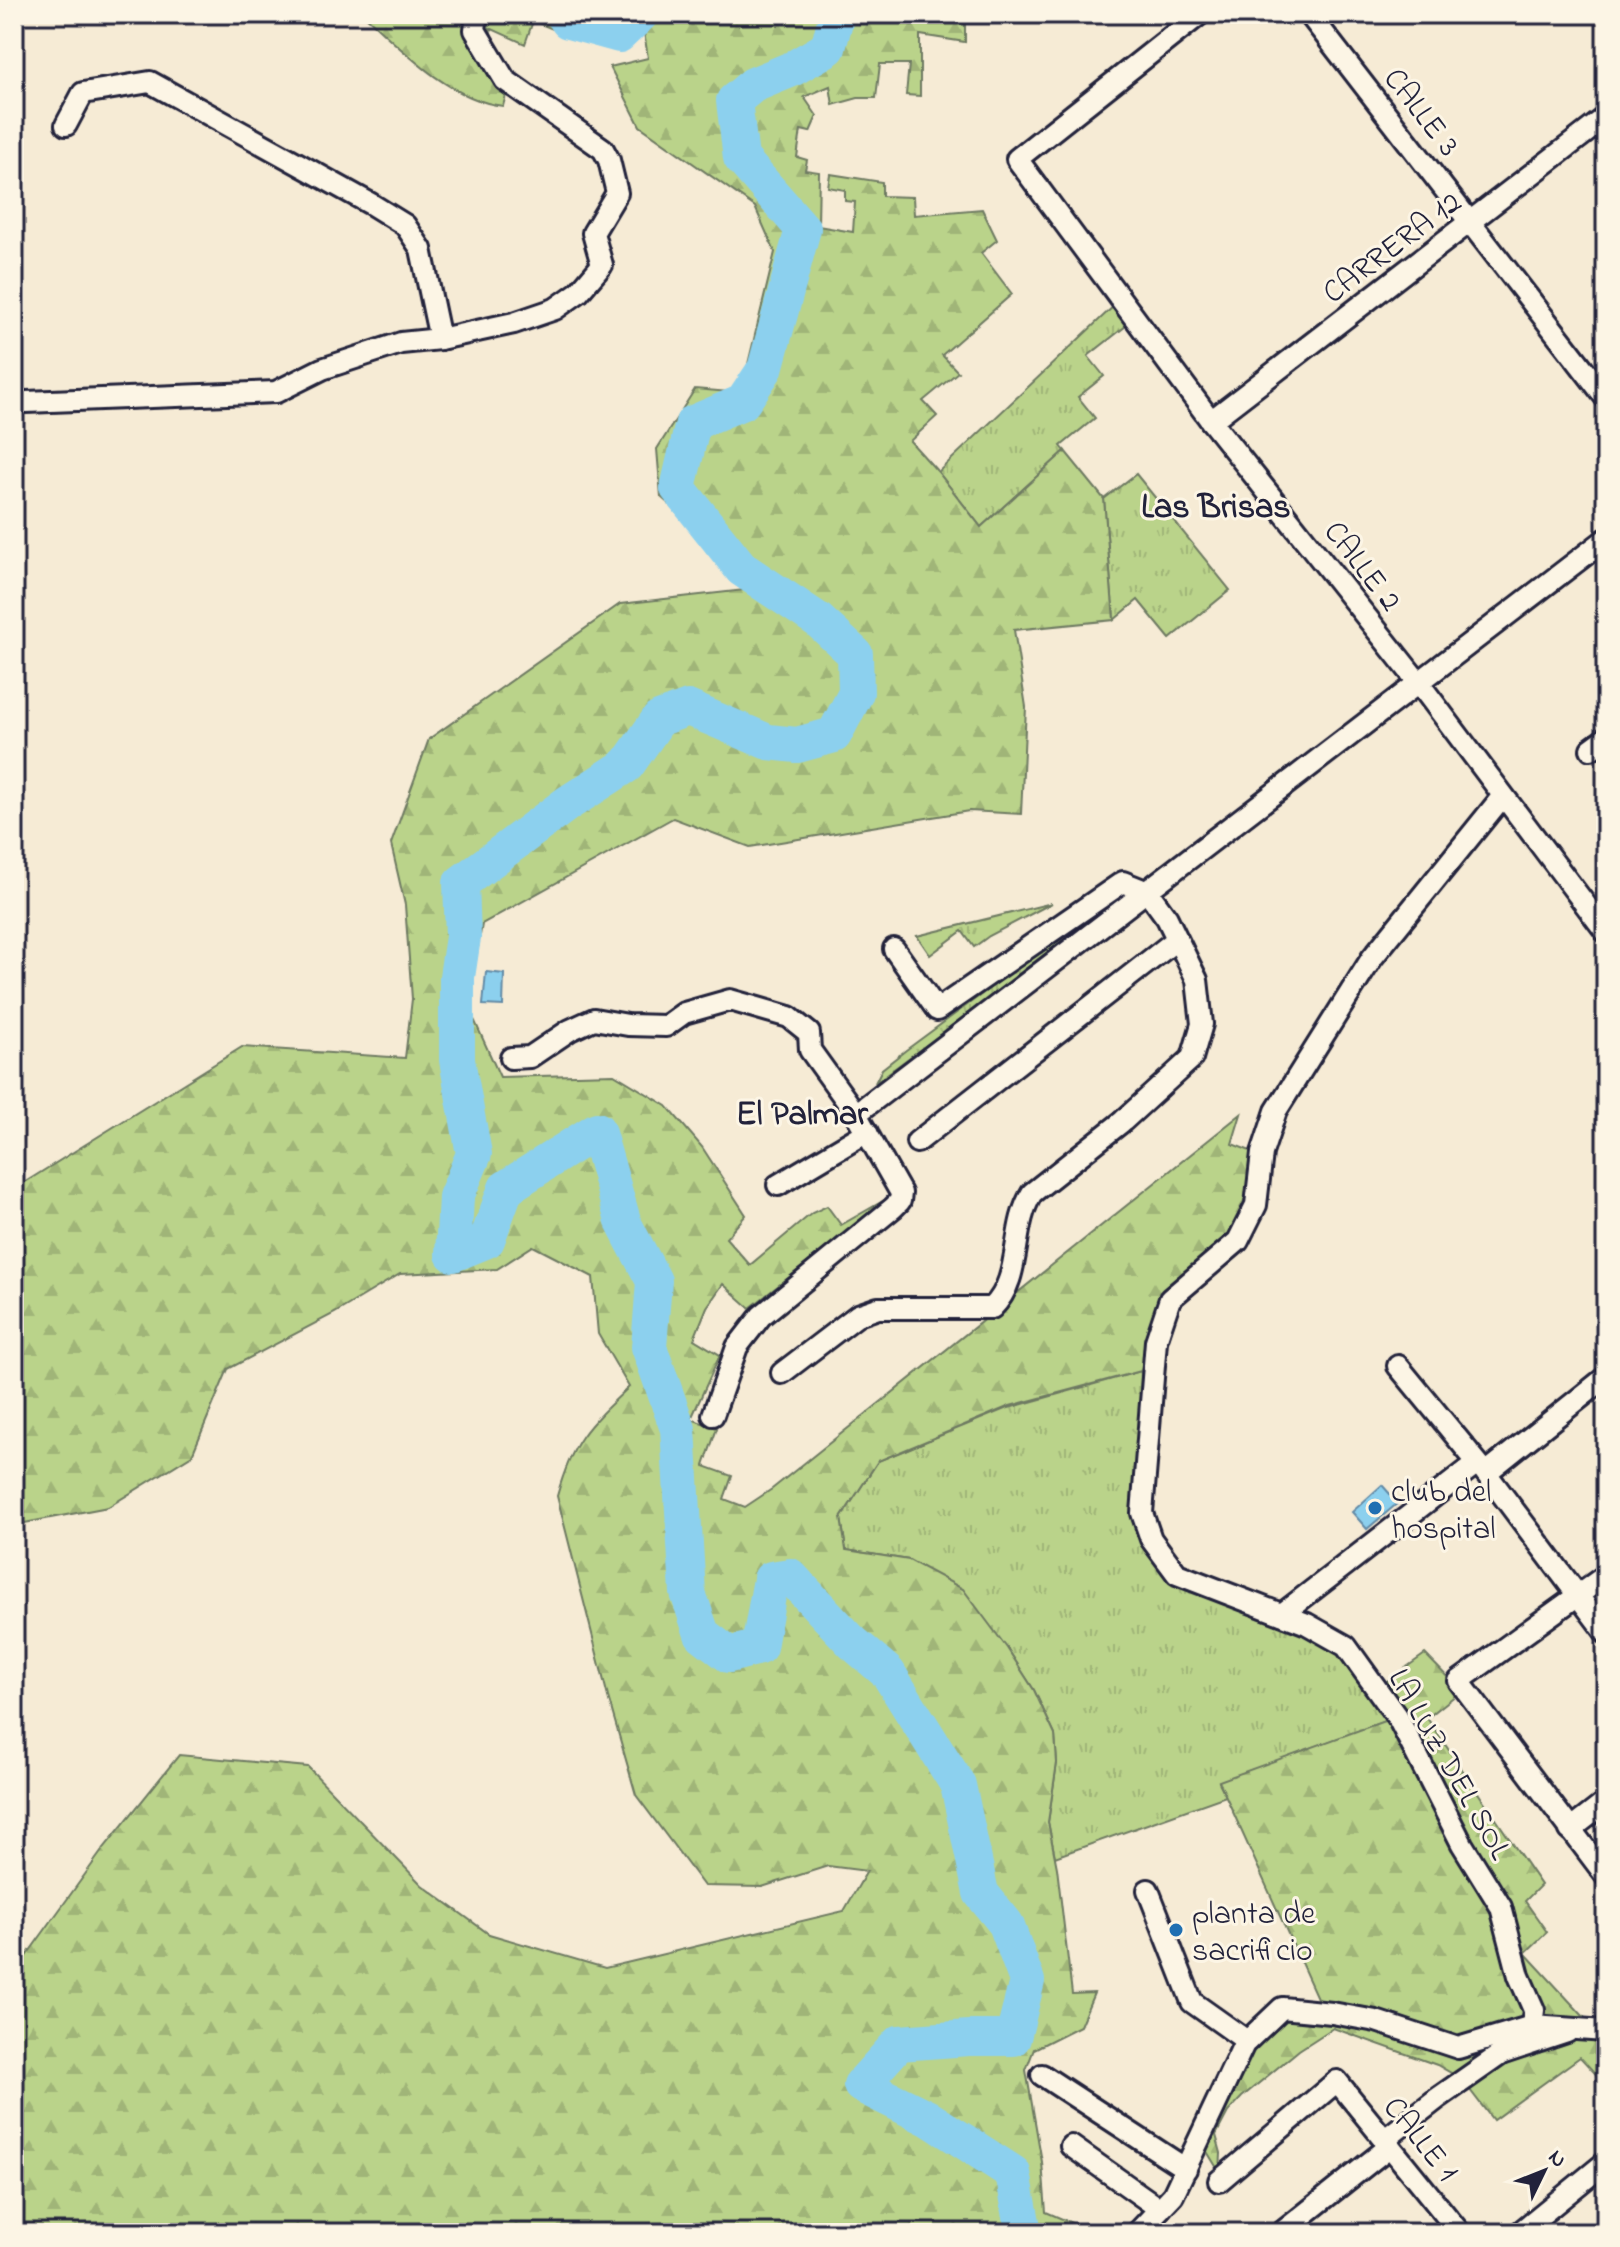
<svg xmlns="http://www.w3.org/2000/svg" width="1620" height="2247" font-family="'Indie Flower',sans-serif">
<defs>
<pattern id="grass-tufts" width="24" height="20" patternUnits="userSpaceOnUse" patternTransform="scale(2)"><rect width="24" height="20" fill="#bad38a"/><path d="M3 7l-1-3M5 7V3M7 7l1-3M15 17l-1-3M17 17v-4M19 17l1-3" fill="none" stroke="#a0b578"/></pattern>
<pattern id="forest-firs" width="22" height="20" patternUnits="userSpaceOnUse" patternTransform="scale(2)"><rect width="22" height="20" fill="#bad38a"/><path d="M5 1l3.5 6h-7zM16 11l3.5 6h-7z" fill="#a0b578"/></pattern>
</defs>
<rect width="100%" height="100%" fill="#f6ebd5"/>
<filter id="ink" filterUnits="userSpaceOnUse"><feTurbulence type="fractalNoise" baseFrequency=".0125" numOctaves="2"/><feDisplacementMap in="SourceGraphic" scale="16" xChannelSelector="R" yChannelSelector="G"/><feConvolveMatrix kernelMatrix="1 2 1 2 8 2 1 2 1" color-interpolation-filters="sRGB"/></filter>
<g filter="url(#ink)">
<!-- grass -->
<g fill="url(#grass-tufts)" stroke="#6e7a62" stroke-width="2">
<path d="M1117,303L1131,322L1088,356L1104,376L1078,397L1095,418L1061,446L1065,451L981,527L938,472Z"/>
<path d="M1136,474L1230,590L1170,639L1138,600L1114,620L1104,499Z"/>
<path d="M1130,885L1139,887L875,1083L882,1069L906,1050Z"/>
<path d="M1052,903L989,936L974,947L962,931L930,955L917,936Z"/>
<path d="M1141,1371L1136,1512L1175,1580L1344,1650L1393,1718L1219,1782L1226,1796L1055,1857L1048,1822L1057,1763L1055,1735L1034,1690L1007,1648L909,1560L846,1550L841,1518L878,1461L1005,1409Z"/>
</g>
<!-- forest -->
<g fill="url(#forest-firs)" stroke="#6e7a62" stroke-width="2">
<path d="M363,14H965V42L920,35V96L906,95L909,64H880L876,98H858L833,105L830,86L804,97L817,116L810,132L801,130L797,157L807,160L805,170L819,172L818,226L853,232L855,202L845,201V190L828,187L830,174L882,182V196L913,197L914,215L982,209L997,240L981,253L1012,294L942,355L958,372L923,401L937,416L910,441L938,472L981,527L1065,451L1104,499L1114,620L1014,630L1026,707L1021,814L969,811L750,847L673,818L482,924L468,1006L500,1077L614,1074L667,1106L702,1147L746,1215L726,1238L750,1265L812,1213L827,1206L841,1225L895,1194L750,1308L723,1284L707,1307L694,1339L720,1355L691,1419L717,1428L704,1466L732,1476L724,1499L745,1507L772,1489L1241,1114L1232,1144L1253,1152L1250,1200H1244L1237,1235L1152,1331L1141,1371L1010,1406L878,1461L841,1518L846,1550L909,1560L963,1589L1007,1648L1034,1690L1055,1735L1057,1763L1048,1822L1057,1868L1072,1994L1094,1993L1080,2026L1034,2049L1026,2070L1042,2162L1046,2212L1086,2229L1085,2233H14V1973L104,1848L179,1755L308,1767L422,1885L489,1934L605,1968L844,1911L867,1871L828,1866L762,1887L704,1886L636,1795L608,1697L557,1496C573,1439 587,1427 629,1387L598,1334L593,1277L533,1246L497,1269L400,1274L335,1313L228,1369L192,1455L108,1507L14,1525V1189L242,1047L405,1058L412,999L405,905L391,844L429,739L620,604L745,590C720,556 693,525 661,497L657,449L695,389L741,393L775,252L755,207L640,126L610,67L648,58L644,32L583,41L533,21L525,44L490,28L499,68L508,88L503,106C450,100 402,50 363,14Z"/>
<path d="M1425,1654L1461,1691L1427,1718L1541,1885L1525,1901L1547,1932L1525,1953L1584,2017L1457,2045L1321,2007L1219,1781L1393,1718L1380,1686Z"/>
<path d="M1284,2013L1329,2017L1458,2055L1531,2032L1453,2074L1437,2065L1333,2028L1299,2050L1242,2097L1228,2112L1216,2135L1221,2153L1220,2173L1203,2145L1248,2046Z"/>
<path d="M1581,2032L1606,2036V2085L1580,2057L1493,2120L1467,2086L1503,2062Z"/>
</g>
<!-- water -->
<g fill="#8cd0ee" stroke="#628aa6" stroke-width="2">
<path d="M486,972L504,974L503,1006L483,1005Z"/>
<path d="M1382,1485L1398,1503L1367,1529L1352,1512Z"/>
</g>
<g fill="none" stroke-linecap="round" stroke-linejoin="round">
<!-- river -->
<g stroke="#8cd0ee" stroke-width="36">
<path d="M563,14L568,21L619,35L641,14"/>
<path d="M837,14L828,48L792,69L753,85L734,101L741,158L803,229L765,369L743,402L693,423L678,488L742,569L818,620L855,654L856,693L834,735L797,745L768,742L688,708L659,719L627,765L568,803L461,883L463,937L457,977V1060L474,1154L456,1197L453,1254L487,1240L506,1188L597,1130L624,1224L654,1281L649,1347L678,1429L688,1593L702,1634L729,1655L759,1647L771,1579L790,1576L852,1642L888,1673L958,1785L981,1893L1006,1924L1027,1981L1013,2038H969L899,2043L861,2085L928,2118L1013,2173L1024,2233"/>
</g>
<!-- minor casing -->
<g stroke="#22223b" stroke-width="26">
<g id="minor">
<path d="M1200,14L1017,159L1211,421L1418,682L1606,932"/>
<path d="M1309,14L1606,398"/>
<path d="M66,125L83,93L150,82L371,204L405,225L421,249L440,339"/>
<path d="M14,400L26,402L276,392L322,369L401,343L440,339L514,323L555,309L579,292L602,265L593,233L617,193L609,160L603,149L505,80L475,30L477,14"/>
<path d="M1211,421L1606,117"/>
<path d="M1591,749L1606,738"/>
<path d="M1502,797L1372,958L1276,1111L1262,1153L1256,1205L1238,1241L1170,1299L1156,1341L1142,1513L1151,1539L1177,1574L1307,1624L1346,1646L1399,1720L1462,1844L1501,1907L1519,1976L1534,2010L1532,2026"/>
<path d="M511,1058L530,1057L570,1030L594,1019L628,1025L666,1026L684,1013L730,1000L789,1017L809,1033L810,1050L856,1114L901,1193L900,1201L893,1208L761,1316L737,1347L713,1415"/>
<path d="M856,1114L1606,539"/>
<path d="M917,1142L1176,940"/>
<path d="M778,1185L867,1132"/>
<path d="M1398,1366L1486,1473L1606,1633"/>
<path d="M782,1373L858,1315L878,1308H992C1023,1278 1010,1228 1032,1193L1123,1121L1192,1058L1202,1024L1197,980L1167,918L1148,892L1123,882L937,1010L894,949"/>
<path d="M1486,1473L1606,1377"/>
<path d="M1606,1575L1459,1681L1606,1876"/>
<path d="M1282,1614L1477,1463"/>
<path d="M1570,1830L1606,1802"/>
<path d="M1148,1890L1192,2002L1247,2041"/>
<path d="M1042,2075L1186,2169"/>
<path d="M1384,2140L1438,2098L1501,2054L1567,2032"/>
<path d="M1071,2146L1160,2209"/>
<path d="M1219,2181L1337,2081L1460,2233"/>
<path d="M1137,2233L1173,2195L1244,2044L1282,2008L1332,2013L1376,2021L1458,2048L1532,2026L1606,2031"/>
<path d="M1281,2233L1389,2147"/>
<path d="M1519,2233L1606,2162"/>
</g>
</g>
<!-- minor -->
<use href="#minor" stroke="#fcf5e5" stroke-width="20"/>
</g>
</g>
<!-- markers -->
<g fill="#1f6fb2" stroke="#fcf5e5" stroke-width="3">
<circle cx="1375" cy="1508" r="8"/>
<circle cx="1176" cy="1930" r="8"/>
</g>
<g text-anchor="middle" stroke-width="6" stroke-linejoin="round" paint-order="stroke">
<!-- street labels -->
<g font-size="32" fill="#22223b" stroke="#fcf5e5">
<text transform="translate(1423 111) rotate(52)" y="11">CALLE 3</text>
<text transform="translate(1391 246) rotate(-37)" y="11">CARRERA 12</text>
<text transform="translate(1364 565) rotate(52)" y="11">CALLE 2</text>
<text transform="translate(1451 1763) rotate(60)" y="11">LA LUZ DEL SOL</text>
<text transform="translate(1422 2138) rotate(51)" y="11">CALLE 1</text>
</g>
<!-- poi labels -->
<g font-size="32" fill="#22223b" stroke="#fcf5e5" text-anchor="start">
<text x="1391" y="1501">club del<tspan x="1391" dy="37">hospital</tspan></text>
<text x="1192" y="1923">planta de<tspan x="1192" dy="37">sacrificio</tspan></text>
</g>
<!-- neighbourhood labels -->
<g font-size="34" font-weight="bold" fill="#22223b" stroke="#fcf5e5">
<text x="1216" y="517">Las Brisas</text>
<text x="802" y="1124">El Palmar</text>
</g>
</g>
<!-- margin -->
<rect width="1620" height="2247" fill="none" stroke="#fcf5e5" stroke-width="48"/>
<rect x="24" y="24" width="1572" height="2199" fill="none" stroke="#22223b" stroke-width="3" filter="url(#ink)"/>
<!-- north arrow -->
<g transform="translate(1544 2171) rotate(47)" stroke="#fcf5e5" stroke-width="6" paint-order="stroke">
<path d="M0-6L14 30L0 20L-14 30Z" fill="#22223b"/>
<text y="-12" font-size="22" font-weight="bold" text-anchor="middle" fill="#22223b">N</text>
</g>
</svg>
